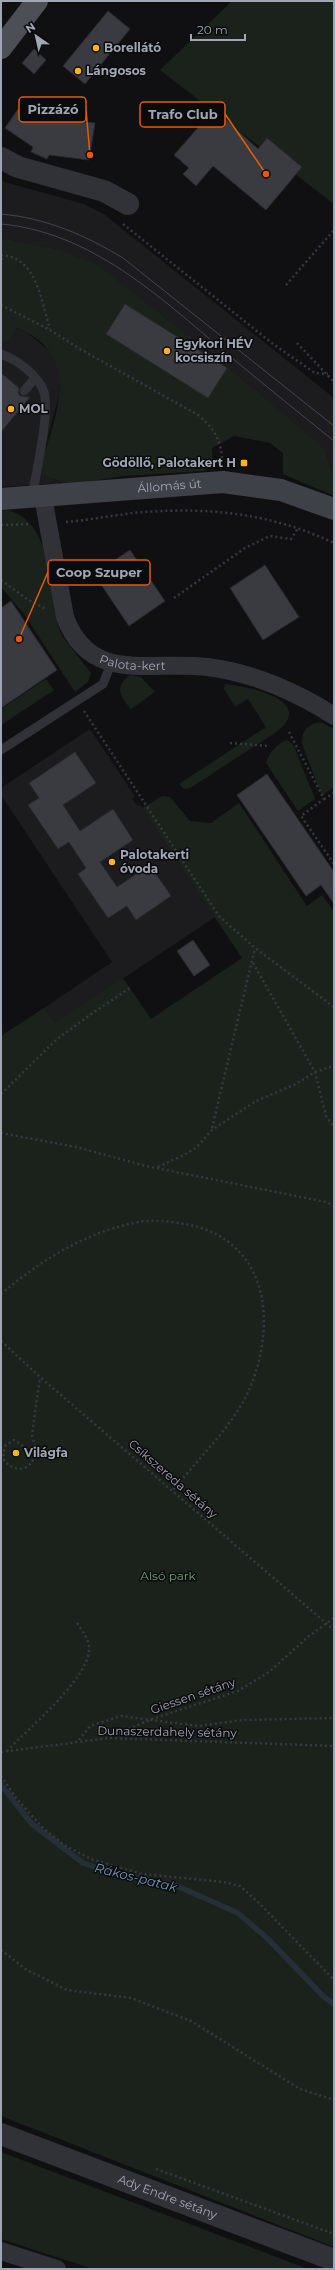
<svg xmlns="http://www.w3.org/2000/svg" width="335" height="2270" font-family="Montserrat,sans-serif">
<rect width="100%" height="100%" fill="#101012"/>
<!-- built -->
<g fill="#1c1c1f">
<path d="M1,181L84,204L105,215L334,398V472L331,470L325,449L56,249L1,238Z"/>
<path d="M15,328L26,332L51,352L59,366V395L42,460L50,478L61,483L1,487V343L8,342Z"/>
<path d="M90,729L135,796L132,799L138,806L140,805L215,917L55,1024L44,1008L112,962L1,795V788Z"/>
</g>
<!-- green -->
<g fill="#1a221b">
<path d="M232,1H334V204L160,70Z"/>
<path d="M1,238L56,249L98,265L227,367L325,449L331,470L334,472V496L283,474V453L270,443L234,436L212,448L213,462L205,471L123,476L70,485L50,478L41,471L42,460C59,411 80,351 16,328L8,342L1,343Z"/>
<path d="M8,510C27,516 36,528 43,547L57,622L62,636L91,673L88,682L75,692L24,614L1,587V511Z"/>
<path d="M130,675L141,677L155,692L131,709C120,697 114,686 130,675Z"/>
<path d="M46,679L54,690L1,725V709Z"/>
<path d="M225,684C252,687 321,702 272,735L190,788L184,789L179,784L266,727L248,699L235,707L224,689Z"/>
<path d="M320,722L334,729V791L332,788L322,796L302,744C302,730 307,725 320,722Z"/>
<path d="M288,740L294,746L315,799L298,811L266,763C268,754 278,742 288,740Z"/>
<path d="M162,796L170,797L190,821L211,823L239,803L307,906L322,895L334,912V2247L1,2116V1036L44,1008L55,1023L123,978L151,1019L242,958L142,808Z"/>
<path d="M1,2152L308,2269H93L1,2239Z"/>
</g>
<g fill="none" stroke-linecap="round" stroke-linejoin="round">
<!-- stream -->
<path stroke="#262f37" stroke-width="5.5" d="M1,1785L32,1824L83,1863L116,1874L175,1885L238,1913L269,1940L323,1996L334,2004"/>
</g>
<!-- building -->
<g fill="#3a3b40" stroke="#2a2a2e">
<path d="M108,11L130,29L85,84L63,66Z"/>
<path d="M34,49L46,60L34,74L22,63Z"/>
<path d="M25,99L53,119L95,123L89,160L49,155L47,159L31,152L33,147L5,128Z"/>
<path d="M210,114L221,123L225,119L258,149L267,138L302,167L266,210L213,166L196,186L183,174L189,168L174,155Z"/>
<path d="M125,304L227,368L208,398L106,334Z"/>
<path d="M1,373L19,388L18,393L20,396L30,397L1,432Z"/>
<path d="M130,550L165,601L129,626L94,574Z"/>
<path d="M265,565L299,617L263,640L230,588Z"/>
<path d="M11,601L57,670L1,708V608Z"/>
<path d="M75,752L96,783L63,805L80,831L113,809L133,840L100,862L117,887L150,865L171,896L136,920L127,906L108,918L78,874L86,868L69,842L58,849L28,805L39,798L29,783Z"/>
<path d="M267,774L334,872V904L321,885L306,896L237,795Z"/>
<path d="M193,940L210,965L194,976L177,951Z"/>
</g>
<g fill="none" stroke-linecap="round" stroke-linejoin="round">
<!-- path -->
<g stroke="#37393e" stroke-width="2.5" stroke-dasharray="2 3" stroke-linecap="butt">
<path d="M123,224L273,344L315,373L328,374"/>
<path d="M1,255C37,257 41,301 50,329"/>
<path d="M1,265L3,255"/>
<path d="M286,285L334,230"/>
<path d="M1,305L50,330L80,349L198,415C214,428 222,441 222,462"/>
<path d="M297,343L334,382"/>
<path d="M66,522C92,520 118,514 144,512C212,507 272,514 334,543"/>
<path d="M1,525L31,524"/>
<path d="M1,580L27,599L46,609"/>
<path d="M174,598L245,548L270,536L291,539L298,528"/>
<path d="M84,711L219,916L255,948L334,1007"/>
<path d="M289,732L324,799L301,816L334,864"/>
<path d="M230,743L268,746"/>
<path d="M324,799L334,793"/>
<path d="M253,963L315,1072L326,1116L334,1127"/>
<path d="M1,1094L56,1040L94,1012L130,988"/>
<path d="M212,1128L255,948"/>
<path d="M1,1133L76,1147L146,1166L326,1202L334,1206"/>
<path d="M158,1167L184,1155L197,1147L212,1130L256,1101L296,1084L315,1072L334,1066"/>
<path d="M1,1294C40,1261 87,1231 139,1222C156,1219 174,1222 190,1225C271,1243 277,1328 248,1392C234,1424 195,1463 172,1491"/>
<path d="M1,1341L40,1377L334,1630"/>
<path d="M23,1446L14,1440L5,1446L3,1458C9,1471 29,1474 34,1457C36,1450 34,1442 32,1435L40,1377"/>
<path d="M110,1737L152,1719L238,1691L269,1672L309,1636L334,1618"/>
<path d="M79,1740L90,1726L121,1716L198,1726L243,1720L334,1718"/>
<path d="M7,1751C28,1729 86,1681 89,1651C90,1641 83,1632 77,1623"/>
<path d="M1,1752L109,1738L334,1746"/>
<path d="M1,1776L16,1798L43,1828L64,1845L91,1859L142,1874L224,1882L240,1886L259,1903L334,1980"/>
<path d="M1,1950L27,1970L67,1990L131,1998L191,2021L300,2089L334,2100"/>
<path d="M156,2169L334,2234"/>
</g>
<!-- service -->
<g stroke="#313237" stroke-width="9">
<path d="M1,354C18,360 38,375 44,392C50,413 36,473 32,497"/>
<path d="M24,391L35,378"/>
<path d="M1,750L103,684L111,664"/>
</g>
<!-- minor -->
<g stroke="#313237" stroke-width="18">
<path id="s1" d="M43,497L65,617C90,685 151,660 207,667C251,672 297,692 334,716"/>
<path d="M1,2251L57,2269"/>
</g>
<!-- tertiary -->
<g stroke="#313237" stroke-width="22">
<path d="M1,158L18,167L104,191L128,204"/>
<path id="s2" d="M1,2134L334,2260"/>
</g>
<!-- secondary -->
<path stroke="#3f4148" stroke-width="22" id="s3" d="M1,499L223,482L281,490L334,509"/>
<!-- primary -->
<path stroke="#4d4f57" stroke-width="22" d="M1,48L37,1"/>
<!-- tram -->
<g stroke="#44464d" stroke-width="1">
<path d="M1,214C46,218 85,235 123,258L334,426"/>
<path d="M1,224C91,232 160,297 226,353C262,383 298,412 334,441"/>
</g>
</g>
<!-- markers -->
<g fill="#ffb41b" stroke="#0b0b0d" stroke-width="1.5">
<circle cx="96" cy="48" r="4"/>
<circle cx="78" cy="71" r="4"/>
<circle cx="167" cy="351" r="4"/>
<circle cx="11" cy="409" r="4"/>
<rect x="240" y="459" width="8" height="8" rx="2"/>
<circle cx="112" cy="862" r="4"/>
<circle cx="16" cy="1453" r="4"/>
</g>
<g text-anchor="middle" stroke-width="3" stroke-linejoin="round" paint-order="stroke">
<!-- poi labels -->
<g font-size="12" font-weight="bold" fill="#a0a6b4" stroke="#0b0b0d" text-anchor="start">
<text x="104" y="52">Borellátó</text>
<text x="86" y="75">Lángosos</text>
<text x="175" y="348">Egykori HÉV<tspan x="175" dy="14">kocsiszín</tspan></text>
<text x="19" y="413">MOL</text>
<text x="236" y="467" text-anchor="end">Gödöllő, Palotakert H</text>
<text x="120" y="859">Palotakerti<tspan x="120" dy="14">óvoda</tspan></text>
<text x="24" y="1457">Világfa</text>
</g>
<!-- street labels -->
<g font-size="12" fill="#a0a6b4" stroke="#0b0b0d">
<text dy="4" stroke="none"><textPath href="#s3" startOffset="169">Állomás út</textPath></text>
<text dy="4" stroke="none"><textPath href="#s1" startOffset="211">Palota-kert</textPath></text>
<text transform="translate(173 1479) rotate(41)" y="4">Csíkszereda sétány</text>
<text transform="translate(193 1696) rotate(-19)" y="4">Giessen sétány</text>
<text transform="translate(167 1732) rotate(1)" y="4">Dunaszerdahely sétány</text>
<text dy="4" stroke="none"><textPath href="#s2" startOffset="178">Ady Endre sétány</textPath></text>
</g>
<!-- park labels -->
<g font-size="12" fill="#75a178" stroke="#0b0b0d">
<text x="168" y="1580">Alsó park</text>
</g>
<!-- water labels -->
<g font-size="13" font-style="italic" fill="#7395b3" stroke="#0b0b0d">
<text transform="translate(136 1877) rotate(14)" y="5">Rákos-patak</text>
</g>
</g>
<!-- callouts -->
<path fill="none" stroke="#e8590c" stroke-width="1.5" d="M90 155L86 110M266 174L225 114M19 639L48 572"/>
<g fill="#e8590c" stroke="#0b0b0d" stroke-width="1.5">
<circle cx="90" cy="155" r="4"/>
<circle cx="266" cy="174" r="4"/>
<circle cx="19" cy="639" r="4"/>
</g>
<g fill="#0b0b0d" stroke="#e8590c" stroke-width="1.5">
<rect x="19" y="97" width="67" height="25" rx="4"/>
<rect x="140" y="102" width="85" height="25" rx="4"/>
<rect x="48" y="560" width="102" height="25" rx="4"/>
</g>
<g font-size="13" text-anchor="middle" font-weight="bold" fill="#a0a6b4">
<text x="53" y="114">Pizzázó</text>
<text x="183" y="119">Trafo Club</text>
<text x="99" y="577">Coop Szuper</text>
</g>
<!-- border -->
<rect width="335" height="2270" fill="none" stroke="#a0a6b4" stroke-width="4"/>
<!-- north arrow -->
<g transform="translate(36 36) rotate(326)" stroke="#0b0b0d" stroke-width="3" paint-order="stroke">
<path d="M0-3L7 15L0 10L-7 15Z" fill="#a0a6b4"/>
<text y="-6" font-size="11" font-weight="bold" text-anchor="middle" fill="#a0a6b4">N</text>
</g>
<!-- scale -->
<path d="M191 34v6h54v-6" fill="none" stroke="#a0a6b4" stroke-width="2"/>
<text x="197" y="34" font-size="12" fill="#a0a6b4" stroke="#0b0b0d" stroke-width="3" paint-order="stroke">20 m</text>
</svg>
